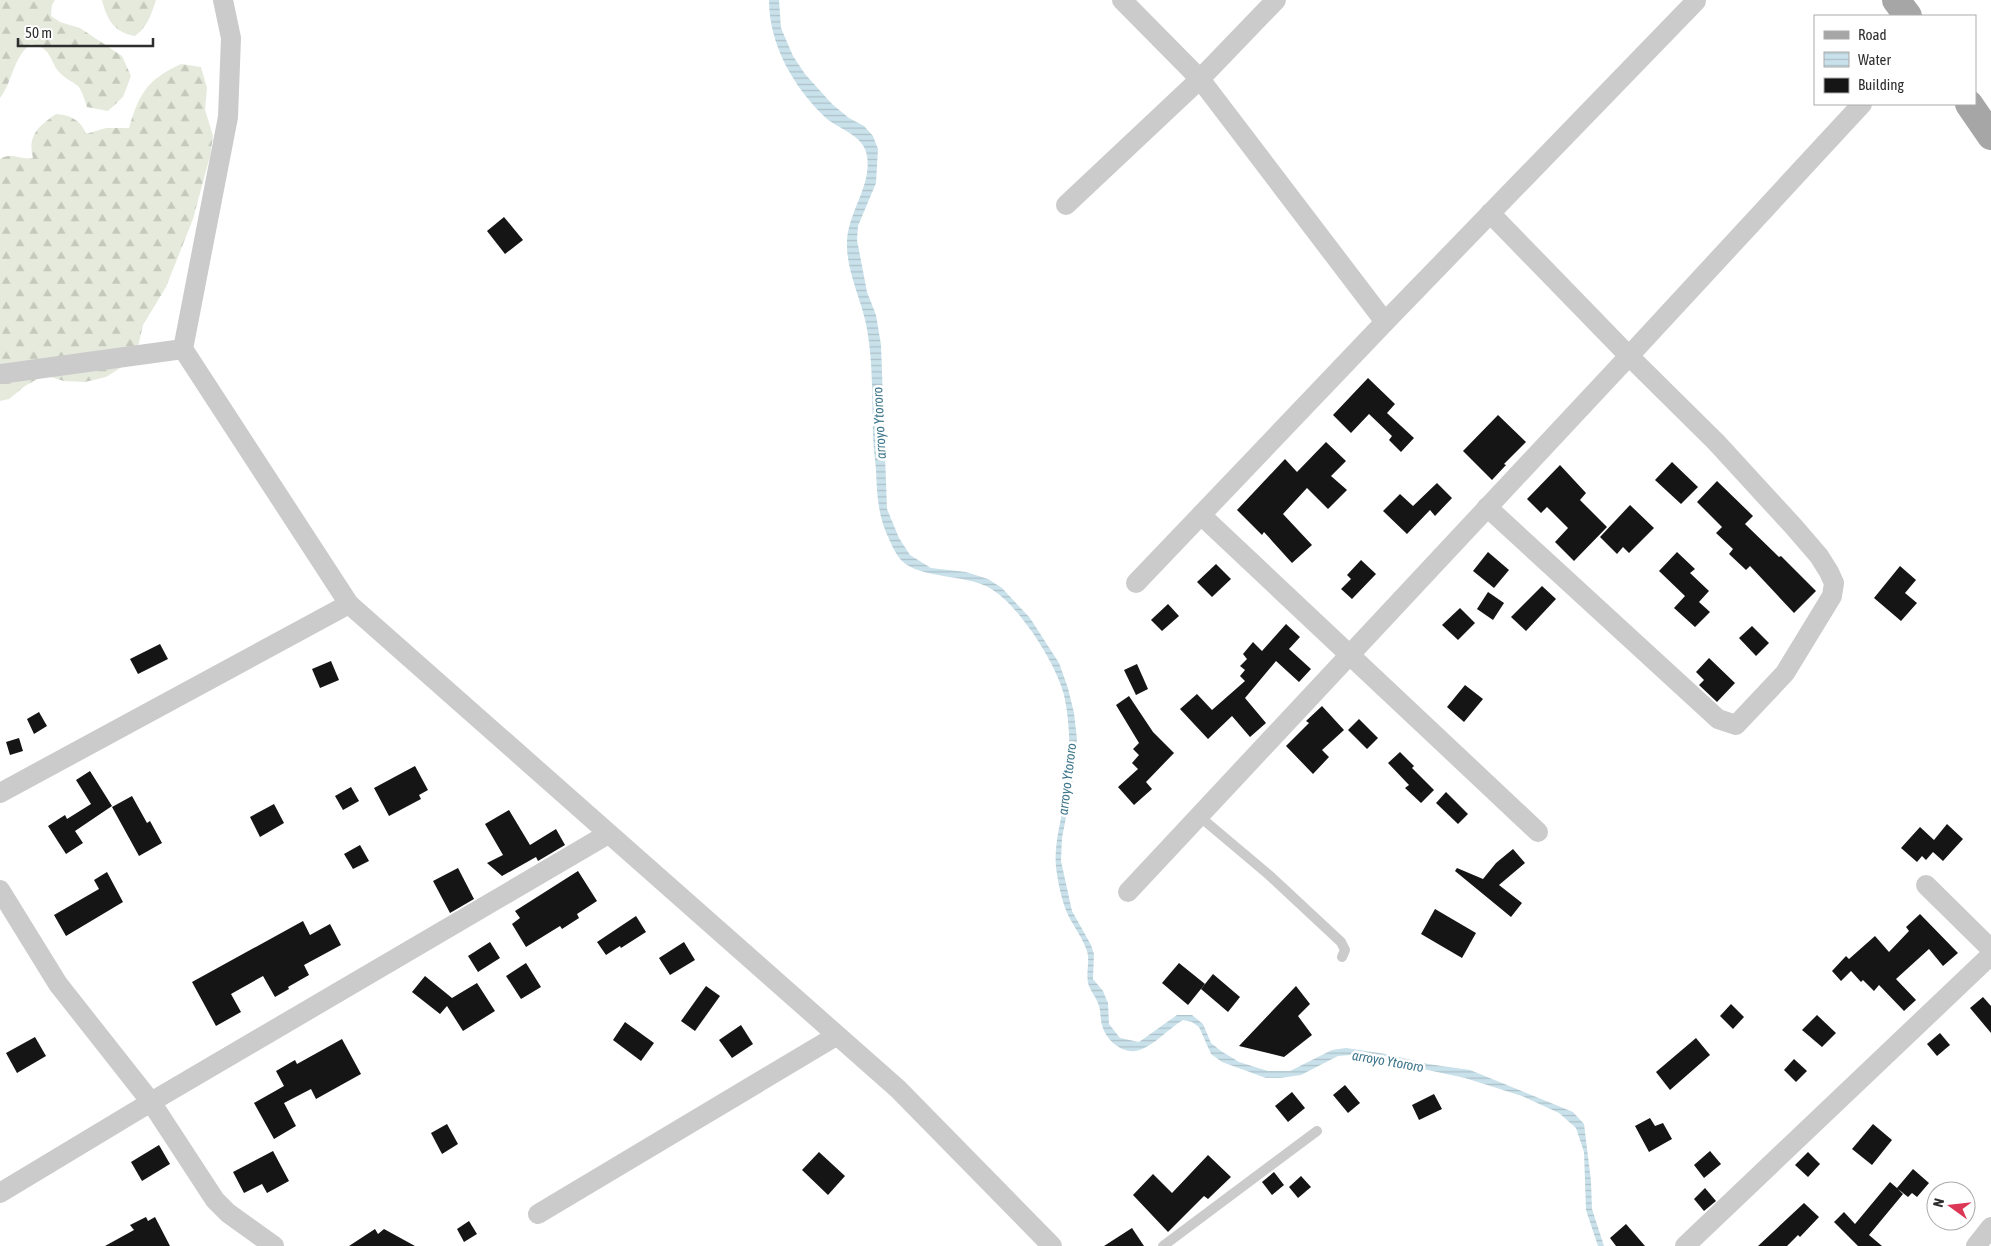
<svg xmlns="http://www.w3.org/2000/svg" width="1991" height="1246" font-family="'Asap Condensed',sans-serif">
<defs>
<pattern id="forest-firs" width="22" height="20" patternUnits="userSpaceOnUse" patternTransform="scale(1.25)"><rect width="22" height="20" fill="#e5eadc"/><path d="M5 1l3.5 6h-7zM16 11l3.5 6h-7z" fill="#c5c9bd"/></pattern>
<pattern id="water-rules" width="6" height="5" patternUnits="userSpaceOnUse" patternTransform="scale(1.25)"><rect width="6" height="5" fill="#c9e1ea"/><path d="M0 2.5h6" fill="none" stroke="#adc1c9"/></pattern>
</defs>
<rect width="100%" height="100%" fill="#fff"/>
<!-- forest -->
<g fill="url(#forest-firs)">
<path d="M0,0H55L52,5L51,16L60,22L80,28L122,56L131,76L123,97L108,111L87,107C85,101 82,91 78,86C72,81 64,78 59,72C48,58 52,48 31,44C13,57 13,81 0,98Z"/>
<path d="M102,0H156C151,15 148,26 135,36C114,32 107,20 102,0Z"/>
<path d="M181,64L201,67L207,88L205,110L213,136L210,156L193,219L166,287L143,325L138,347L125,365L106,377L85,382L64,381L44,375L25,386L9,399L0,401V159C14,151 20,161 33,158C27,135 39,126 56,114C70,115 81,120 86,134L106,128H129C140,92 147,80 181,64Z"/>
</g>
<!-- water -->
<path fill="url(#water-rules)" d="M769,0H779L781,28L793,56L805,74L832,104L849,118L864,126L873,136L878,149L876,183L858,226L857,240L867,292L876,315L881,345L887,509L899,538L910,555L931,568L966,572L988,579L1002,588L1030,618L1059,663L1068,688L1074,713L1077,739L1072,786L1062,838L1061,861L1072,911L1091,945L1094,954L1093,979L1103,991L1108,1003L1109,1024L1120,1038L1139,1042L1177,1015H1192L1203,1024L1211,1043L1221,1051L1239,1062L1268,1071H1290L1332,1050L1346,1048L1386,1054L1428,1064L1470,1070L1573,1112L1584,1124L1591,1181L1592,1209L1604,1246H1598L1586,1210L1584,1152L1576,1128L1559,1113L1522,1096L1465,1078L1381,1060L1350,1055L1338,1056L1301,1075L1280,1078H1266L1222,1062L1211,1054L1199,1027L1192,1022L1183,1020C1169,1028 1151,1049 1135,1051C1120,1053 1105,1038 1102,1025C1100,1019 1101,1012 1099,1006C1097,998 1090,991 1088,983C1086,972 1090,961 1087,951C1083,939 1075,928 1069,917C1062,903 1058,883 1056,867C1054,846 1060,824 1064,804C1070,767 1072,732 1064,695C1056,663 1018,603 988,587C966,575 919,578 902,561C897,556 892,546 889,539C878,517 877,495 876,470C875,458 873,445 873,432C872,398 873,363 867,329C862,300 846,272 847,242C848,212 872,186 867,156C864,135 840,130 826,118C794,88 769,45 769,0Z"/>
<!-- building -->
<g fill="#151515">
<path d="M504,217L523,240L505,254L487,231Z"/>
<path d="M1368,378L1395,404L1387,413L1414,438L1401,452L1389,440L1392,436L1369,414L1351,433L1333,415Z"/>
<path d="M1498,415L1526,442L1504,464L1506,465L1492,480L1463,451Z"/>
<path d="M1326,442L1346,461L1331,476L1347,490L1328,509L1307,488L1283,514L1312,545L1292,563L1264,532L1262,535L1237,510L1285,459L1297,472Z"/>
<path d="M1672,462L1698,487L1681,504L1655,480Z"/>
<path d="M1560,465L1586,493L1580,500L1607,527L1574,561L1555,542L1568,528L1547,507L1541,513L1527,499Z"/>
<path d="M1717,481L1753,516L1745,524L1779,557L1781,556L1816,591L1794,613L1750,566L1746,570L1729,554L1733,549L1716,533L1722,527L1697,502Z"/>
<path d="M1437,483L1452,498L1435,516L1430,510L1407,534L1383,511L1400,494L1413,506Z"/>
<path d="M1630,505L1654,528L1629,553L1623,547L1617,554L1600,537Z"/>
<path d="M1488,552L1509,570L1494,588L1473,571Z"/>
<path d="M1677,552L1695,569L1690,573L1709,591L1699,602L1710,612L1695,627L1674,608L1685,596L1659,571Z"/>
<path d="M1361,560L1376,574L1352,599L1341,589L1351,579L1347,575Z"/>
<path d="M1216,564L1231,579L1212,597L1197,582Z"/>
<path d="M1900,566L1916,580L1905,593L1917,603L1901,621L1874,598Z"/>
<path d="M1542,586L1556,599L1526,631L1511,617Z"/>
<path d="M1488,592L1504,603L1493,620L1477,609Z"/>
<path d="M1168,604L1179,616L1162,631L1151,620Z"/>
<path d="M1460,608L1475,623L1458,640L1442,625Z"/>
<path d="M1286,624L1300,637L1289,649L1311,669L1299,682L1276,661L1245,698L1266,723L1250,737L1232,716L1208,739L1180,709L1197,694L1212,710L1245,681L1240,676L1245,670L1240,666L1247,659L1243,654L1253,642L1262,651Z"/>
<path d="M1752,626L1769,643L1756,656L1739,638Z"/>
<path d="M160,644L168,659L138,674L130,659Z"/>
<path d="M1709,658L1735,683L1717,702L1699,685L1704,680L1696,672Z"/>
<path d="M331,661L339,680L320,688L312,669Z"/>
<path d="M1137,664L1148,689L1136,695L1124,670Z"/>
<path d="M1465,685L1483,699L1464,722L1447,707Z"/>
<path d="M1129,696L1153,732L1174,753L1146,782L1152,789L1134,805L1118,787L1138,769L1132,763L1139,755L1133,749L1139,743L1116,705Z"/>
<path d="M1322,706L1344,730L1322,750L1329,757L1313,774L1286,746L1309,723L1306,721Z"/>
<path d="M39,712L47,726L34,734L27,719Z"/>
<path d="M1359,719L1378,738L1367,749L1348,730Z"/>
<path d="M19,738L23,751L10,755L6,742Z"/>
<path d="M1400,752L1414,766L1412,768L1434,790L1421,803L1405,788L1409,785L1388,763Z"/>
<path d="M415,766L428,790L419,795L421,799L389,816L374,788Z"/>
<path d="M90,771L112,806L75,831L83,843L66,854L48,826L65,815L67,819L91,804L76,780Z"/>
<path d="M351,787L359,801L343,810L335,796Z"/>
<path d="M1446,792L1468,814L1458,824L1436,803Z"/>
<path d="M132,796L147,823L150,821L162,843L139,856L112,807Z"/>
<path d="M274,804L284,823L260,837L250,817Z"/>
<path d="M509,810L530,845L556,829L565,845L538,861L536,857L502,876L487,863L503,855L485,824Z"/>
<path d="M1947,824L1963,839L1943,861L1933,852L1926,860L1922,856L1917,862L1901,848L1920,827L1934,840Z"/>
<path d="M360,845L369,861L353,869L344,854Z"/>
<path d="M1513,849L1525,863L1499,885L1522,903L1511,917L1455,871L1457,868L1483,879L1496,863Z"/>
<path d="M458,868L474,899L450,913L433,881Z"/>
<path d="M578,871L597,901L577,914L579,918L562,929L560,926L526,947L512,924L520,918L515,911Z"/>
<path d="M107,872L123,902L66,936L54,915L99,889L94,880Z"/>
<path d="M1435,909L1476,933L1462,958L1421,934Z"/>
<path d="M1920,914L1958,953L1943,966L1929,949L1896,979L1916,1000L1904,1011L1879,985L1874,991L1863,980L1861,982L1851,971L1841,981L1832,971L1846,956L1849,959L1875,936L1889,952L1909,931L1906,927Z"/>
<path d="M636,916L646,932L621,948L620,946L606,955L597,942Z"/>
<path d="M303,921L310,935L330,924L341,945L304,965L309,975L288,987L289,989L275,997L263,976L231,994L241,1012L216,1026L192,982Z"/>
<path d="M490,942L500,958L478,972L468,956Z"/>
<path d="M684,942L695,960L670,975L659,958Z"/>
<path d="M526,963L541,987L521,999L506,976Z"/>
<path d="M1179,963L1205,984L1188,1005L1162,983Z"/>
<path d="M1213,974L1240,997L1228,1012L1201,989Z"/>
<path d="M425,976L452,998L477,983L495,1011L463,1031L447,1006L440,1014L412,992Z"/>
<path d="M706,986L720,996L695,1031L681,1021Z"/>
<path d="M1296,986L1310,1004L1298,1016L1312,1035L1284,1057L1239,1046Z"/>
<path d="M1983,997L1991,1006V1033L1970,1008Z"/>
<path d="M1731,1004L1744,1017L1733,1029L1720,1016Z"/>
<path d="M1817,1015L1836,1033L1822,1047L1802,1030Z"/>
<path d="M625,1022L654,1043L641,1061L613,1040Z"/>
<path d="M741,1025L753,1044L732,1058L719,1040Z"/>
<path d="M1940,1033L1950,1045L1937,1056L1927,1044Z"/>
<path d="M35,1037L46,1056L17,1073L6,1053Z"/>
<path d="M1696,1038L1710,1055L1670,1090L1656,1072Z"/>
<path d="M342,1039L361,1074L316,1099L311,1089L284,1103L296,1126L274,1139L254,1103L284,1086L276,1071L295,1060L297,1064Z"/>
<path d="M1794,1059L1807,1071L1796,1082L1784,1070Z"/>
<path d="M1345,1085L1360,1103L1348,1113L1333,1095Z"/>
<path d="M1292,1092L1305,1108L1288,1122L1275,1106Z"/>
<path d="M1434,1094L1442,1109L1419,1120L1412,1105Z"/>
<path d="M1650,1118L1655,1126L1663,1123L1672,1139L1649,1152L1635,1126Z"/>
<path d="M447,1124L458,1144L442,1154L431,1133Z"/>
<path d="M1873,1124L1892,1140L1872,1165L1852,1149Z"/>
<path d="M159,1145L170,1164L142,1181L131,1162Z"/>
<path d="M273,1151L289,1181L267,1193L262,1184L244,1193L233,1172Z"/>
<path d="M1710,1151L1721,1164L1704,1178L1694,1165Z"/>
<path d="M819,1152L845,1176L828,1195L802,1170Z"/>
<path d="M1808,1152L1820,1164L1808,1177L1795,1165Z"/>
<path d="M1208,1155L1231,1177L1208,1199L1204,1196L1168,1232L1133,1195L1153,1174L1172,1193Z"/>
<path d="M1913,1169L1929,1183L1917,1197L1912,1193L1908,1197L1898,1189L1903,1194L1869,1235L1882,1246H1858L1834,1222L1844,1212L1855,1224L1890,1182L1897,1188Z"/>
<path d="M1274,1172L1284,1185L1272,1195L1262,1182Z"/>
<path d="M1301,1176L1311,1187L1298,1198L1289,1187Z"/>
<path d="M1705,1188L1716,1201L1704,1211L1694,1199Z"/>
<path d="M1804,1203L1819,1217L1800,1237L1798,1235L1787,1246H1758Z"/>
<path d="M146,1217L148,1221L155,1217L170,1246H105L134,1230L130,1225Z"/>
<path d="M469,1221L477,1234L464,1242L457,1229Z"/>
<path d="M1626,1224L1645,1246H1616L1610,1238Z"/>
<path d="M1132,1228L1144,1246H1104Z"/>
<path d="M375,1229L378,1234L384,1229L415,1246H349Z"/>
</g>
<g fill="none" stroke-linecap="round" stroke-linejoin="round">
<!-- lane -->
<g stroke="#cbcbcb" stroke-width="10">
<path d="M1199,816L1269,875L1341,942L1345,950L1342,957"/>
<path d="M1163,1246L1317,1131"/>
</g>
<!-- street -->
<g stroke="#cbcbcb" stroke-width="20">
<path d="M223,0L231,38L228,117L183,349L349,604L898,1089L1052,1246"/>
<path d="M1122,0L1200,79L1385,322"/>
<path d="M1066,205L1200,79L1276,0"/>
<path d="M0,374L183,349"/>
<path d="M1487,507L1718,719L1736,725L1785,673L1832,596L1834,583L1829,572L1819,556L1794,527L1716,442L1629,356L1490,213"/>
<path d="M1201,515L1538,832"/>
<path d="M1136,583L1385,322L1696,1"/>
<path d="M0,793L349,604"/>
<path d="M1926,885L1991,949"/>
<path d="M0,890L58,984L151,1102L215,1200L228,1213L274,1246"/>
<path d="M1128,892L1629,356L1862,104"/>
<path d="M0,1193L151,1102L608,834"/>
<path d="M538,1214L836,1036"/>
<path d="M1685,1246L1991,955"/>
<path d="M1976,1246L1991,1227"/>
</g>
<!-- primary -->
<g stroke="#a6a6a6" stroke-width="28">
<path d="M1896,0L1908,16"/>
<path d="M1969,104L1991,136"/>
</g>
</g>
<g text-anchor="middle" stroke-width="5" stroke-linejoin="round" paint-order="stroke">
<!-- water labels -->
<g font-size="14" font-style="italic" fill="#3f778c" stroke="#fff">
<text transform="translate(879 423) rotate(-93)" y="5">arroyo Ytororo</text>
<text transform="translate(1067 779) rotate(-83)" y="5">arroyo Ytororo</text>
<text transform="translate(1388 1061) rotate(10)" y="5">arroyo Ytororo</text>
</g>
</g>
<!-- legend -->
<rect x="1814" y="15" width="162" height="90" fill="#ffffff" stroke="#ababab"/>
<rect x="1824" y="31" width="25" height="8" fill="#a6a6a6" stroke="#ababab"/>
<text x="1858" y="40" font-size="15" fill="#2e2e2e">Road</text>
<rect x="1824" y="52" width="25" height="15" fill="url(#water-rules)" stroke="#ababab"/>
<text x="1858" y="65" font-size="15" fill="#2e2e2e">Water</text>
<rect x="1824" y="78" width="25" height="15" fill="#151515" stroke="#ababab"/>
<text x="1858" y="90" font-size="15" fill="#2e2e2e">Building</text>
<!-- north arrow -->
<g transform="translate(1951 1206) rotate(285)"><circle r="24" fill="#ffffff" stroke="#ababab"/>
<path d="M0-4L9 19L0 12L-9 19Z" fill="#dd3757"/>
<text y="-8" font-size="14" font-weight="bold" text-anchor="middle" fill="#2e2e2e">N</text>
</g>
<!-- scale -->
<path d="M18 38v8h135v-8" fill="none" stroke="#2e2e2e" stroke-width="2.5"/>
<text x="25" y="38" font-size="15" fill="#2e2e2e" stroke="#ffffff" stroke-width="4" paint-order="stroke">50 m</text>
</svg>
